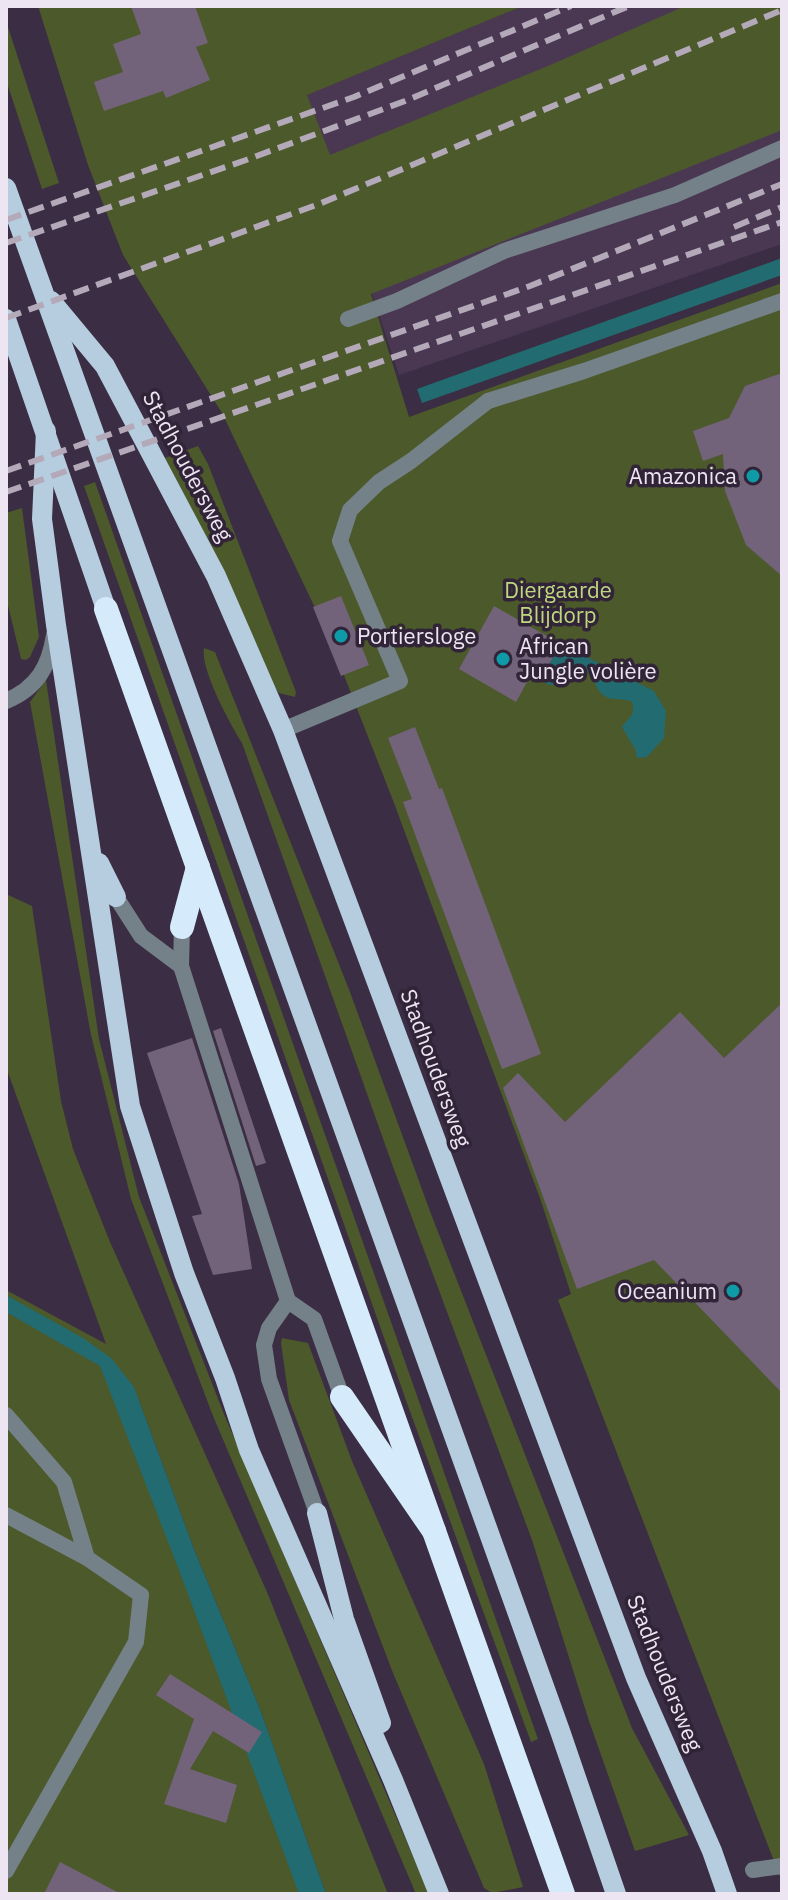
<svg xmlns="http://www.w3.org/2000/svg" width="788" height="1900" font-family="'IBM Plex Sans',sans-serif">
<rect width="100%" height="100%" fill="#3b2d43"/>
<!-- built -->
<path fill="#4a3853" d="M523,6H782V244L399,375L306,95Z"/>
<!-- green -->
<g fill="#4c592b">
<path d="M38,6H523L307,95L330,155L548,66L685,6H782V130L371,294L409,417L782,283V1882L558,1300L571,1294L541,1201L394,803L329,637L222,413L123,255L88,165Z"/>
<path d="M6,21L59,183L42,189L6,80Z"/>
<path d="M198,446L208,464L296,692L295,697L279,693L271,683L228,580L165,458Z"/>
<path d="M95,482L538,1739L531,1742L408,1406L84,486Z"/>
<path d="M22,508L39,637L30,657L26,660L21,659L6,597V513Z"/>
<path d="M204,648L215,652L350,992L431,1214L632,1728L689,1835L635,1851L589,1721L532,1540L396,1175L242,743C230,724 200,669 204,648Z"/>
<path d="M46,680L99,1039L139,1197L224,1414L429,1894H416L213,1416L131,1199L91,1035L30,702Z"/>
<path d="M6,894L32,906L61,1101L73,1149L110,1242L267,1592L388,1894H326L260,1709L194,1549L134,1387L312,1894H6V1290L106,1344L6,1067Z"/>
<path d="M282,1338L308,1343L352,1461L484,1764L523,1887L492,1893L484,1888L393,1673L289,1400L281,1343Z"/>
</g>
<!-- water -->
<g fill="#226b71">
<path d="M782,258V275L422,403L417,389Z"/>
<path d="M561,644L654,691L666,711L664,738L647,757L637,758L635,749L622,727C629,716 636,716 632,702C622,697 610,702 602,694C594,687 594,672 582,670C560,667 563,703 532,673L536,666L545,670Z"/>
<path d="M6,1295L83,1338L111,1358L134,1387L194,1549L260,1709L326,1894H299L182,1578L100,1366L6,1312Z"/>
</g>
<!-- building -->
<g fill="#72637a">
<path d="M131,6H195L208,43L196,47L210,80L166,98L163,91L104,111L94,82L123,72L113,44L141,34Z"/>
<path d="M782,373V576L746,545L725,491L723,454L703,461L693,431L729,418L745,386Z"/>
<path d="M341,596L369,665L341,676L313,607Z"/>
<path d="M494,606L561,644L545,671L536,666L516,702L459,669Z"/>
<path d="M415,727L439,789L442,788L541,1054L502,1069L403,802L412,799L388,738Z"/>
<path d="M782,1003V1393L654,1260L577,1289L503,1088L518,1073L565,1122L680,1012L724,1058Z"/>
<path d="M221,1028L266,1163L256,1166L213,1031Z"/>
<path d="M192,1038L239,1184L252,1269L213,1275L192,1216L202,1214L147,1053Z"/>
<path d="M170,1674L262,1732L249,1753L213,1731L190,1769L237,1785L226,1823L164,1804L194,1719L156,1695Z"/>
<path d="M60,1862L121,1894H44Z"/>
</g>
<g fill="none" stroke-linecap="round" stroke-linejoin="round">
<!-- service -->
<g stroke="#758189" stroke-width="16">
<path d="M348,319L397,301L504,251L675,195L782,148"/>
<path d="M283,730L400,681L340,541L350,510L379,482L411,461L488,401L584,371L782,301"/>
<path d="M116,897L141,936L181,966"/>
<path d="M182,927L181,966L288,1301L269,1328L264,1345L269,1379L317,1513"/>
<path d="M288,1301L314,1319L342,1397"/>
</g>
<!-- pedestrian -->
<path stroke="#758189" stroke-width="16" d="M753,1870L782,1866"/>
<!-- minor -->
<g stroke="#758189" stroke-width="16">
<path d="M6,701C37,688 49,667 54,635"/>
<path d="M6,1415L64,1482L87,1558"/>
<path d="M6,1515L87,1558L141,1595L136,1642L6,1871"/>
</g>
<!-- primary -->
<g stroke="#b6cddf" stroke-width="20">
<path d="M6,188L560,1731L616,1894"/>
<path d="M51,301L105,366L216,576L283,730L636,1678L712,1851L727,1894"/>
<path d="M6,319L106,609"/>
<path d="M46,431L42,519L56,625L130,1106L184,1273L225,1378L249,1450L393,1780L439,1894"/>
<path d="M99,863L116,897"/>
<path d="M317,1513L344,1619L381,1723"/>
</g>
<!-- motorway -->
<g stroke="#d5ebfc" stroke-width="24">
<path d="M106,609L434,1531"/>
<path d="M182,927L198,867"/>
<path d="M342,1397L434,1531L563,1894"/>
</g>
<!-- rail -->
<g stroke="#b3a9b9" stroke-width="6" stroke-dasharray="16 8" stroke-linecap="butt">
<path d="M6,220L354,97L571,6"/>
<path d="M734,227L782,207"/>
<path d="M6,243L246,160L405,101L629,6"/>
<path d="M6,318L319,204L782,10"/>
<path d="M6,471L530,286L782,184"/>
<path d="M6,492L782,222"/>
</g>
</g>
<!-- markers -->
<g fill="#0f9aa8" stroke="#312438" stroke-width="3">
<circle cx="753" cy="476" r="8"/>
<circle cx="341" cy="636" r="8"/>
<circle cx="503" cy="659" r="8"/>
<circle cx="733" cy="1291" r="8"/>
</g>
<g text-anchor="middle" stroke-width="7" stroke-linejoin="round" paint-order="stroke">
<!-- street labels -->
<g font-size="22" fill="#ede5f2" stroke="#312438">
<text transform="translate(188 466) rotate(62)" y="8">Stadhoudersweg</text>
<text transform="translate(436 1068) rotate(70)" y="8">Stadhoudersweg</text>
<text transform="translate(665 1673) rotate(68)" y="8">Stadhoudersweg</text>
</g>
<!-- poi labels -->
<g font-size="22" fill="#ede5f2" stroke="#312438" text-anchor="end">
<text x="737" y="484">Amazonica</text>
<text x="357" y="644" text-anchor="start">Portiersloge</text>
<text x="519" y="654" text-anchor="start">African<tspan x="519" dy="25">Jungle volière</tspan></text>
<text x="717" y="1299">Oceanium</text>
</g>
<!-- park labels -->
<g font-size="22" fill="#bfd87f" stroke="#312438">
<text x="558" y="598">Diergaarde<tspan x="558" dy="25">Blijdorp</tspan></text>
</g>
</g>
<!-- border -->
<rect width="788" height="1900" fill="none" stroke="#ede5f2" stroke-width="16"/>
</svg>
